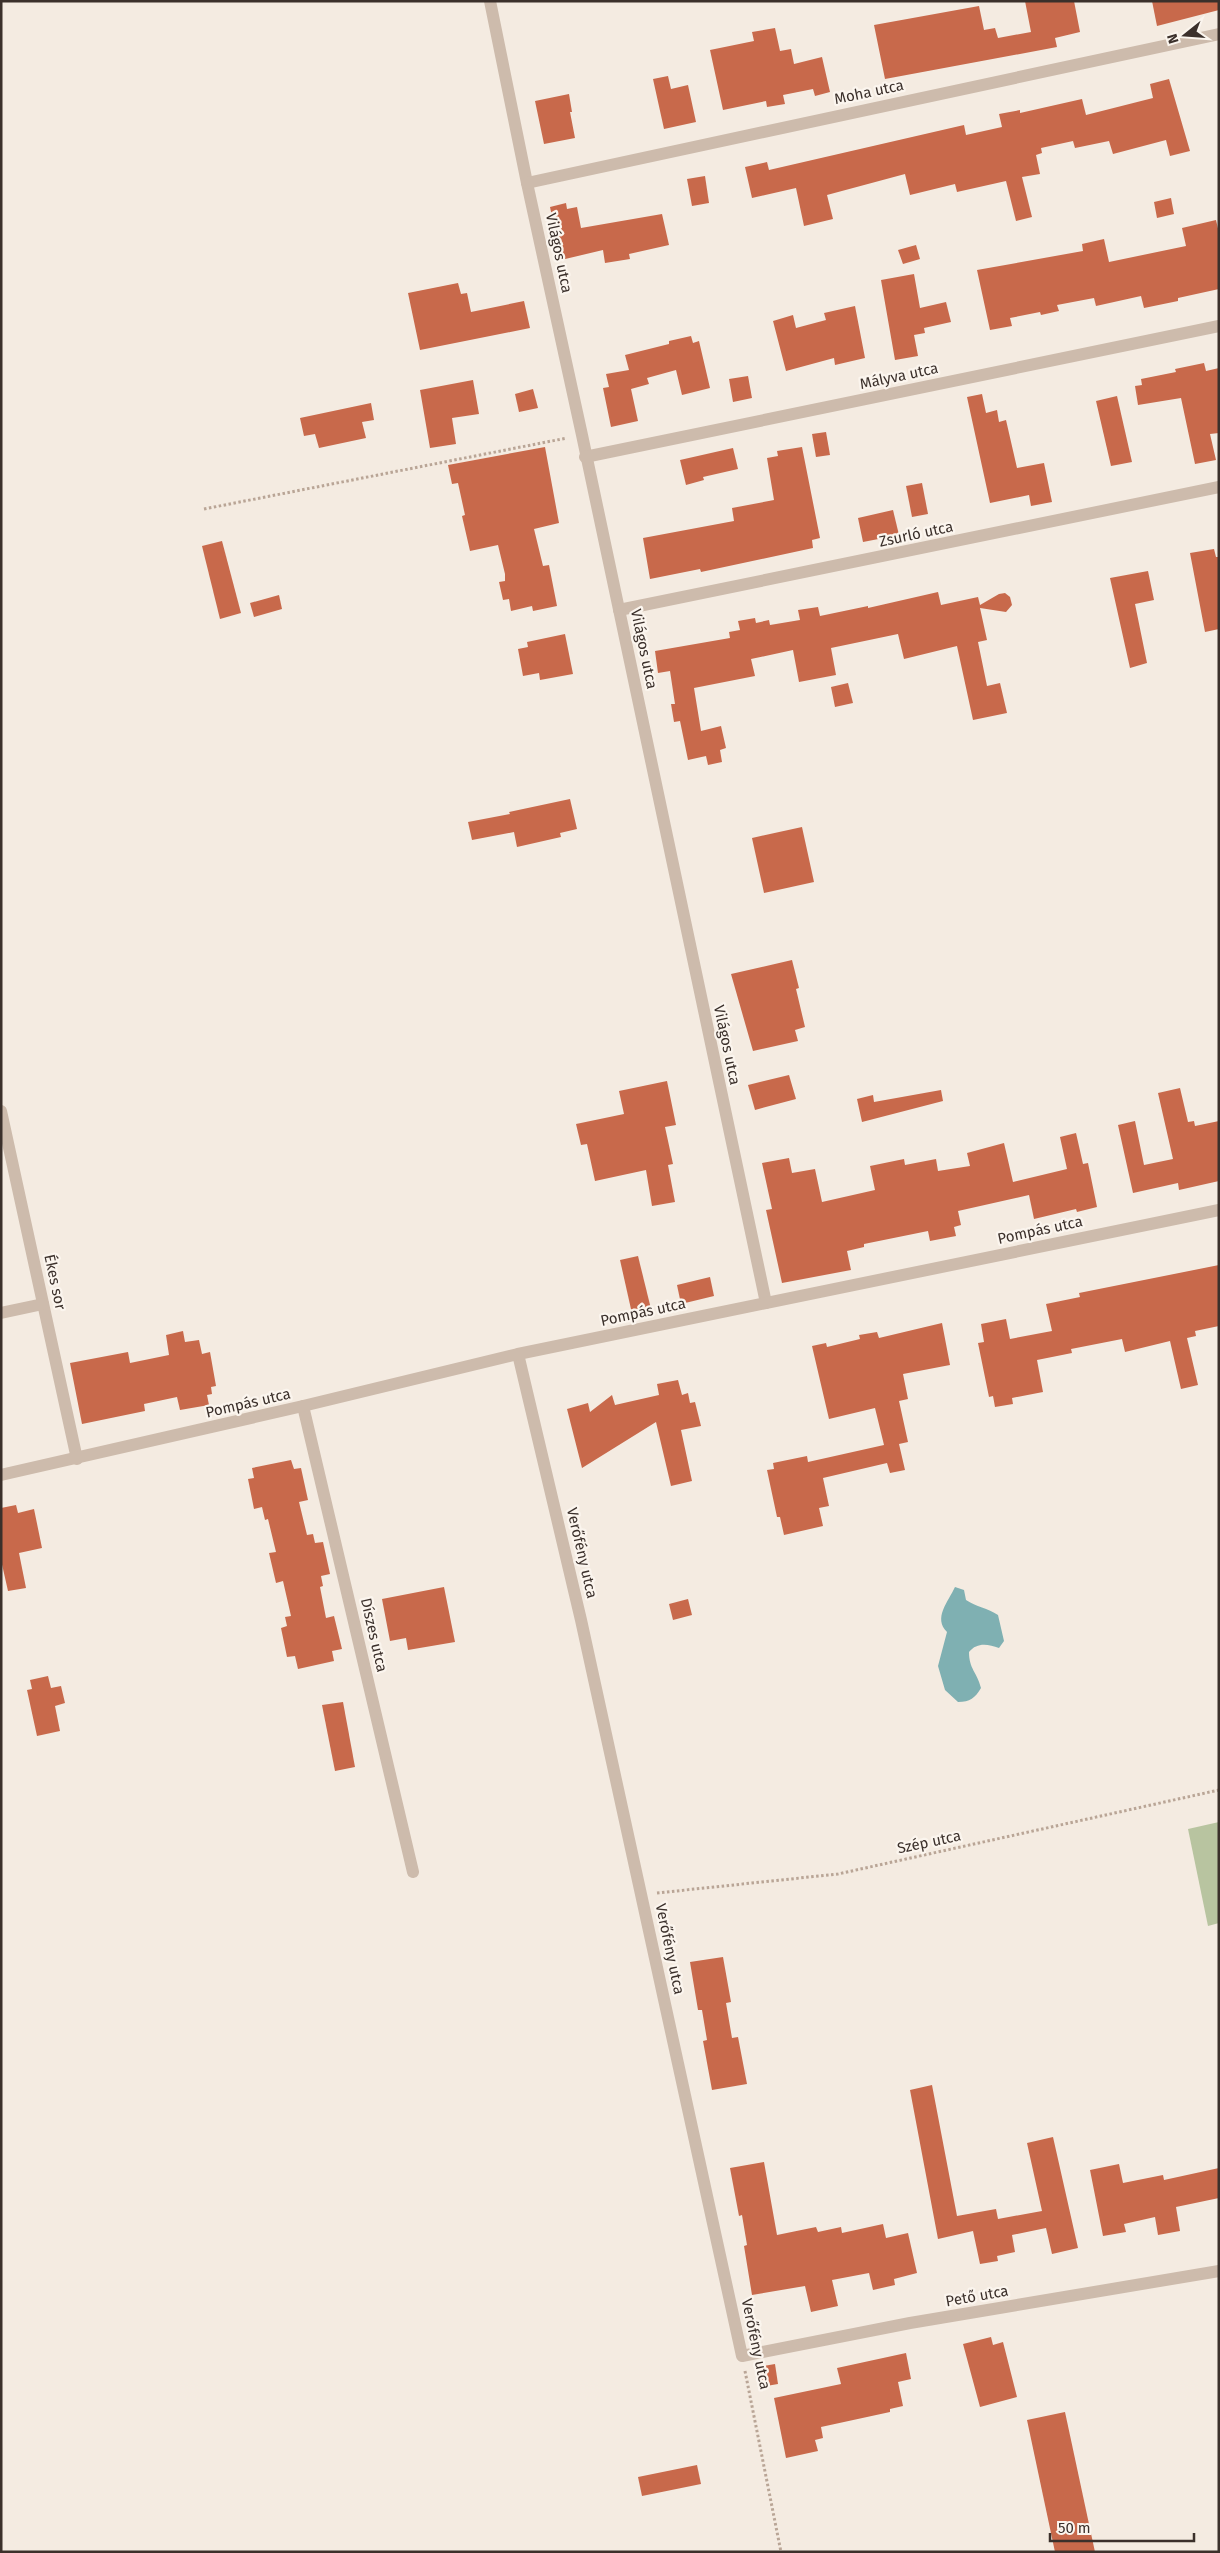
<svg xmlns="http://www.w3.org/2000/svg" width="1220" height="2553" font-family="'Fira Sans',sans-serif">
<rect width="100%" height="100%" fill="#f4ebe1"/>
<!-- green -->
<path fill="#b8c4a0" d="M1219,1822V1923L1208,1926L1188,1829Z"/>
<!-- water -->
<path fill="#7fb0b2" d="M955,1587L964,1590L966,1600C976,1607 988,1608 998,1615L1004,1641L999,1648C988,1644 977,1642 969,1652C969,1669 977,1672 981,1688C975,1698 970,1702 958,1702L945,1690L938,1666L947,1632C933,1618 948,1602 955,1587Z"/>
<!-- building -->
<g fill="#c8694b">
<path d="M1025,1H1074L1080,32L1055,38L1057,47L885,79L874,25L979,6L984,30L995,28L998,38L1031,32Z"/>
<path d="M1152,1H1219V10L1157,26Z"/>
<path d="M775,28L780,51L791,49L794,64L822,57L830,92L815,96L813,89L783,95L785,104L767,107L766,101L723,110L710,50L754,41L752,32Z"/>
<path d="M668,76L671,89L688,85L696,122L664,129L653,79Z"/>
<path d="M1169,79L1190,151L1170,156L1166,140L1113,154L1109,141L1075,148L1073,141L1041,148L1042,153L1036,155L1040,174L1022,177L1032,217L1016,221L1006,181L957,192L955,184L910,195L905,174L827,195L833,219L804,226L796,188L752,198L745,167L767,162L769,170L964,125L966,135L1002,127L999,114L1020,110V113L1082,99L1086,115L1153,98L1150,84Z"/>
<path d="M569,94L572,112H570L575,138L544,144L535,101Z"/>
<path d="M705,176L709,203L692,206L687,179Z"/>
<path d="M1171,198L1174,214L1157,218L1154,202Z"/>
<path d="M566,203L567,209L577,207L581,228L662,214L669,245L629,254L630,259L605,263L603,250L561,260L550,207Z"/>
<path d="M1216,220L1219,233V289L1178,298V301L1144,308L1141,296L1096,306L1094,298L1057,305L1059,311L1041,315L1040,312L1010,318L1012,326L990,330L977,270L1083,251L1082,244L1104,239L1109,262L1186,246L1182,228Z"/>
<path d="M916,245L920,259L903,264L898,250Z"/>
<path d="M914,274L920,308L946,302L951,322L924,328L925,333L914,335L918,356L895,360L881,280Z"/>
<path d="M458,283L461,294L467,293L471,312L524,301L530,328L420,350L408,293Z"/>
<path d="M855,306L865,358L835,365L834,358L786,371L773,321L793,315L796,328L826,320L824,313Z"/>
<path d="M691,336L693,343L699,341L710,388L682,395L676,370L647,378L649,384L631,389L638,421L611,427L603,388L609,387L606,374L629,370L625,355L669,344V341Z"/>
<path d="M1204,363L1206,371L1219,368V433L1210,434L1216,460L1195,464L1181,398L1138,405L1135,386L1142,385L1141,379L1176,372L1175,369Z"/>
<path d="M748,376L752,398L733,402L729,379Z"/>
<path d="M473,380L479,414L452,418L456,444L430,448L420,390Z"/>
<path d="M533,389L538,408L519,412L515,394Z"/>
<path d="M982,394L986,413L997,410L999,422L1006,420L1017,468L1044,463L1052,502L1031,506L1029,495L990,503L967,397Z"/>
<path d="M1117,396L1132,462L1111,466L1096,401Z"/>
<path d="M371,403L374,420L362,422L366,438L319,448L315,434L304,436L300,418Z"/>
<path d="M826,432L830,455L816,457L812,434Z"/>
<path d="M545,447L559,523L534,529L543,566L549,565L557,606L533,611L532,606L511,611L509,599L503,600L499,582L505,581V574L498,545L470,551L462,516L465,515L458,483L452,484L448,465Z"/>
<path d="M802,447L820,538L812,540L813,548L701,572L700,569L650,579L643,538L734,521L732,508L774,500L767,458L778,456L777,451Z"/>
<path d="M733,448L738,469L703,477L704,480L686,485L680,460Z"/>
<path d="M922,483L928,514L912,517L906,486Z"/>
<path d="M893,510L899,535L863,542L858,518Z"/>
<path d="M222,541L241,613L220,619L202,546Z"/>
<path d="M1214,549L1216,557H1219V629L1205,632L1190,553Z"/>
<path d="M1148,571L1154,600L1135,604L1147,663L1130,668L1110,578Z"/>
<path d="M938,592L941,605L978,597L980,605L999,594L1005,593L1010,597L1012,605L1006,612L980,608L987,640L978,642L987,686L1000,683L1007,713L973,720L957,646L904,659L898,634L831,648L836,675L799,682L793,650L751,659L755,676L694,688L701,731L721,726L726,748L720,750L722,762L708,765L706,756L688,760L680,721L674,722L671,704H675L670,671L658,673L655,651L730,638L729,632L740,630L738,621L755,618L756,623L769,620L770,625L800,620L798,610L818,607L820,616L868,606V608Z"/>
<path d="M279,595L282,609L254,617L250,603Z"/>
<path d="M565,634L573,674L540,680L539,673L523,676L518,649L528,647L527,642Z"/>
<path d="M848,683L853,703L835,707L831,687Z"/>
<path d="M570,799L577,829L560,833L561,837L517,847L514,832L472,840L468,822L510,814L509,812Z"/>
<path d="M802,827L814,882L764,893L752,838Z"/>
<path d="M792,960L799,988L796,989L805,1027L795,1030L798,1041L753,1051L731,974Z"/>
<path d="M789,1075L796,1099L755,1110L748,1085Z"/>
<path d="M667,1081L676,1125L665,1127L673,1164L668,1165L675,1202L652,1206L646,1170L595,1181L587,1144L581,1145L576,1124L624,1114L619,1091Z"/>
<path d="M1180,1088L1188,1122L1194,1121L1195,1126L1219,1121V1181L1179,1190L1178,1183L1133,1193L1118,1125L1135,1121L1144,1165L1173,1159L1158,1093Z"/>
<path d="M941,1090L943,1101L862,1122L857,1099L873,1095L874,1102Z"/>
<path d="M1076,1133L1083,1164L1088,1163L1097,1207L1077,1212L1076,1209L1034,1219L1029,1195L958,1211L961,1225L954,1227L956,1236L930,1241L928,1231L864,1244V1247L847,1251L851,1270L782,1283L766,1210L772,1209L762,1163L789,1158L792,1173L815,1169L822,1202L875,1190L870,1166L904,1159L905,1165L936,1159L938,1171L970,1166L967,1153L1004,1143L1013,1182L1067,1169L1060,1137Z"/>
<path d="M638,1256L652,1313L633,1318L620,1260Z"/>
<path d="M1219,1265V1326L1195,1331L1196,1336L1187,1338L1198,1385L1181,1389L1170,1341L1125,1352L1122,1339L1071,1349L1072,1353L1037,1360L1043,1392L1012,1398L1013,1404L995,1407L993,1396L989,1397L978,1343L984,1342L981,1324L1006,1319L1010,1339L1052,1331L1046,1304L1080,1297L1079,1293Z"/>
<path d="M710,1277L714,1296L681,1304L677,1285Z"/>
<path d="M942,1323L950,1365L903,1374L908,1399L899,1401L908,1442L899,1444L905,1470L890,1473L887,1463L823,1478L829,1506L819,1508L823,1526L784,1535L780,1517H777L767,1470L774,1469L773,1463L807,1456L808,1462L884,1445L875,1408L829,1419L812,1346L826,1343L827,1347L860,1339L859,1335L877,1332L879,1338Z"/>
<path d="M183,1331L185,1342L199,1340L202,1354L210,1352L216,1386L211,1387L212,1394L207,1395L209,1405L180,1410L177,1397L144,1404L145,1411L82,1424L70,1363L128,1352L130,1363L169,1355L166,1335Z"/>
<path d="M678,1380L682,1395L688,1393L690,1403L695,1402L701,1426L681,1430L692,1481L671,1486L656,1422L582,1468L567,1409L588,1403L590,1412L612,1395L615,1405L659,1395L657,1384Z"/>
<path d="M291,1460L294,1469L301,1468L308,1500L299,1502L307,1535L313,1534L315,1543L323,1542L330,1574L321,1576L323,1586L320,1587L326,1618L334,1616L342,1649L332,1651L334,1661L298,1669L295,1656L287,1657L281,1628L287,1626L285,1617L291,1616L283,1581L276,1583L269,1553L276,1552L268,1519L265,1520L262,1507L254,1509L248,1479L254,1478L252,1468Z"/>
<path d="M16,1505L18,1513L34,1509L42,1548L19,1553L26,1588L8,1591L1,1560V1508Z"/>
<path d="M444,1587L455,1642L408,1650L406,1638L390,1641L382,1599Z"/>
<path d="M688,1599L692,1615L673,1620L669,1604Z"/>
<path d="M48,1676L51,1688L61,1686L65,1703L55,1706L60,1731L37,1736L27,1690L32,1689L30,1680Z"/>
<path d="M343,1702L355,1767L335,1771L322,1705Z"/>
<path d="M723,1957L731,2002L726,2003L732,2038L738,2037L747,2084L712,2090L703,2041L707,2040L702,2010H698L690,1962Z"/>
<path d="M932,2085L957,2216L996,2209L998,2219L1042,2211L1027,2143L1053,2137L1078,2248L1052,2254L1046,2228L1012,2235L1015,2252L997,2256L998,2261L980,2264L973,2231L938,2239L910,2090Z"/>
<path d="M764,2162L777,2235L816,2227L818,2232L841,2227L842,2233L883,2224L886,2238L908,2233L917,2273L894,2279L895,2285L873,2290L869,2273L832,2280L838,2306L811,2312L805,2286L752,2295L744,2246L747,2245L742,2215L739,2216L730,2168Z"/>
<path d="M1119,2164L1123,2183L1163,2175L1164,2180L1219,2168V2198L1176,2207L1180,2231L1158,2235L1155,2217L1124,2224L1126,2232L1103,2236L1090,2170Z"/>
<path d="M991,2337L993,2345L1003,2342L1017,2397L980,2407L963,2344Z"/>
<path d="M906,2353L911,2379L898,2382L903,2406L890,2409V2412L821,2427L823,2438L815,2440L818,2451L786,2458L774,2398L841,2384L837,2368Z"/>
<path d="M775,2364L778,2384L760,2387L757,2367Z"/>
<path d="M1065,2412L1095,2552H1055L1027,2420Z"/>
<path d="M697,2465L701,2484L642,2496L638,2477Z"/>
</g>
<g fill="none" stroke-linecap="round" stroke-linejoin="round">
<!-- path -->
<g stroke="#b9a596" stroke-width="3" stroke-dasharray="2.5 2.5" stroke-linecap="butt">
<path d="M204,509L567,438"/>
<path d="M657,1893L838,1874L1219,1790"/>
<path d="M745,2371L781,2552"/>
</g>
<!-- minor -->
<g stroke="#cdbbac" stroke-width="12">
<path d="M490,1L527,183L582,435L766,1303"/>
<path d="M527,183L1219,34"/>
<path d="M585,457L1219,326"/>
<path d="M619,610L1219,487"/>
<path d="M1,1111L77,1459"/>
<path d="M1,1313L43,1304"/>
<path d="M518,1354L581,1620L742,2356L910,2323L1219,2271"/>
<path d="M303,1406L413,1872"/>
<path d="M1,1475L303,1406L518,1354L1219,1210"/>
</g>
</g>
<g text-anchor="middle" stroke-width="4.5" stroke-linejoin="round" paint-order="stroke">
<!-- street labels -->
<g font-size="15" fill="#3b302b" stroke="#fbf5ee">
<text transform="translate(869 92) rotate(-12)" y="5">Moha utca</text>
<text transform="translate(559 253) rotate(78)" y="5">Világos utca</text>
<text transform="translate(899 376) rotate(-12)" y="5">Mályva utca</text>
<text transform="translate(916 534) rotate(-12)" y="5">Zsurló utca</text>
<text transform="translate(644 649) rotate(78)" y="5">Világos utca</text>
<text transform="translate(727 1045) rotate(78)" y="5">Világos utca</text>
<text transform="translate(1040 1230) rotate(-12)" y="5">Pompás utca</text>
<text transform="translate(55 1282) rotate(78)" y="5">Ékes sor</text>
<text transform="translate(643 1312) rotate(-12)" y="5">Pompás utca</text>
<text transform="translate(248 1403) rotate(-13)" y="5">Pompás utca</text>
<text transform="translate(582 1553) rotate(77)" y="5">Verőfény utca</text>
<text transform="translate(374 1635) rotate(77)" y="5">Díszes utca</text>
<text transform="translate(929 1842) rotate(-12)" y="5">Szép utca</text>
<text transform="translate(670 1949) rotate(78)" y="5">Verőfény utca</text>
<text transform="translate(977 2296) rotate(-10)" y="5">Pető utca</text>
<text transform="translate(756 2344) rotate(78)" y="5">Verőfény utca</text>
</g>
</g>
<!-- border -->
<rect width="1220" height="2553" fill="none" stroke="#3b302b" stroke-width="5"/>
<!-- north arrow -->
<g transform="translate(1185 35) rotate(253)" stroke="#fbf5ee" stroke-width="4" paint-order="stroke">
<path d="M0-4L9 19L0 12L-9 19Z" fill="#3b302b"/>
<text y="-8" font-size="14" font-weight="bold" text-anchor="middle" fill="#3b302b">N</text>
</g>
<!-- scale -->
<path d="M1050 2533v8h144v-8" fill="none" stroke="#3b302b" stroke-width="2.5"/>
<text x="1058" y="2533" font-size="15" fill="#3b302b" stroke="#fbf5ee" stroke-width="4" paint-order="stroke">50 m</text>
</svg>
